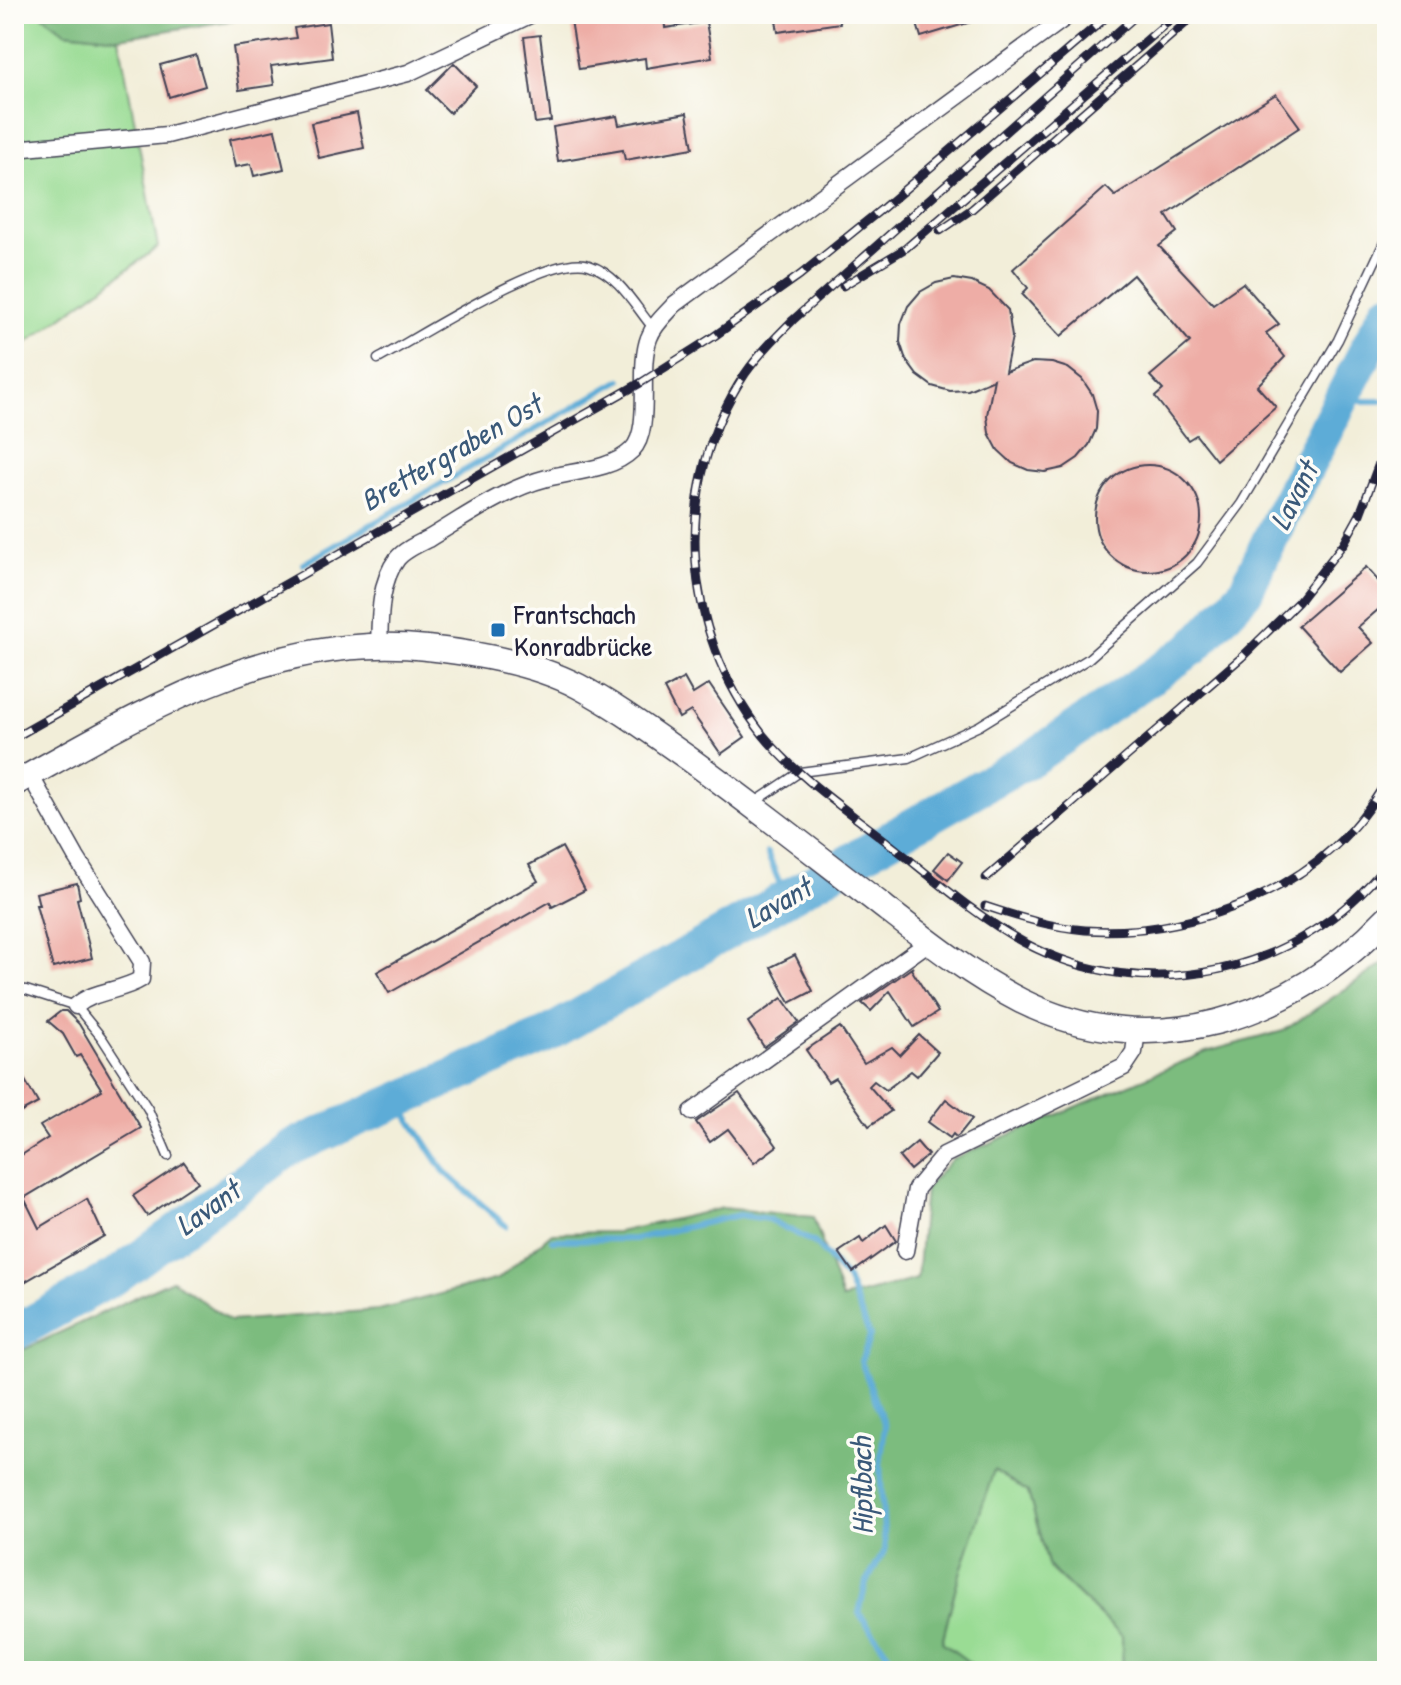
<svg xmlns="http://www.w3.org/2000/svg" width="1401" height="1685" font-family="'Patrick Hand',sans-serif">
<rect width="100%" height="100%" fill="#fdfcf7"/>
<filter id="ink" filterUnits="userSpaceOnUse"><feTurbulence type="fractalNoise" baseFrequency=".0125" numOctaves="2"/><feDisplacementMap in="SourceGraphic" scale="16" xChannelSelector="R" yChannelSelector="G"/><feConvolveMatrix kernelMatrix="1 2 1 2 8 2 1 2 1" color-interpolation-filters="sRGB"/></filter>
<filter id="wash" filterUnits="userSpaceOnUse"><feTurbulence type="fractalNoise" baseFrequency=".006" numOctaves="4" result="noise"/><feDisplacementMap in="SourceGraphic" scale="32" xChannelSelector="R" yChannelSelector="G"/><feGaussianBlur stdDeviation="1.8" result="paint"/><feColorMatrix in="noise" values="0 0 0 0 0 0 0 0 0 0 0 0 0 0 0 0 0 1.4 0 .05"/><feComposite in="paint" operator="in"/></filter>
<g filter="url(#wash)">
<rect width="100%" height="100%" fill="#f2eed9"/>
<!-- green -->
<g fill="#9adc94" stroke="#5e7f68" stroke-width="2">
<path d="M14,14H41L65,32L119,38L158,247L14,352Z"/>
<path d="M993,1470L1028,1492L1049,1568L1122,1636L1123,1671H981L942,1643L956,1586Z"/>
</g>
<!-- forest -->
<g fill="#7bbc7e" stroke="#4e6f5c" stroke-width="2">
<path d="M41,14H274L119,38L65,32Z"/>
<path d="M1387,961V1671H1123L1122,1636L1049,1567L1028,1492L994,1470L956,1586L942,1642L981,1671H14V1354L172,1280L230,1321L379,1310L498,1279L552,1233L618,1232L723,1208L813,1217L842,1299L917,1279L925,1189L952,1159L1206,1052L1283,1031Z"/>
</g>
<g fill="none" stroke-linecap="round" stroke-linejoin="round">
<!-- stream -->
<g stroke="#5dacd7" stroke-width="6">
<path d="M1340,401H1381"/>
<path d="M303,564L621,380"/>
<path d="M767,853L786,898"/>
<path d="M398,1101L444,1171L506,1226"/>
<path d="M552,1240L634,1239L739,1215L768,1219L815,1243L847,1279L870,1336L861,1361L885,1426L880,1465L885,1550L866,1583L859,1613L888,1654L893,1671"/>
</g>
<!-- river -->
<path stroke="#5dacd7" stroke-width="36" d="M14,1333L116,1276L290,1148L543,1037L1038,754L1193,648L1245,592L1281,516L1387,311"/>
</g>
<g id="blocks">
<!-- building -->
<g fill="#eeada6">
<path d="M570,14H664L665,28L706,22L712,57L646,68L645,58L579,69Z"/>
<path d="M775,14H839L840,23L778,32Z"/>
<path d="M914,14H981V19L921,37Z"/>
<path d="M328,23L332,58L271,66L274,85L239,90L233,47L296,38L294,28Z"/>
<path d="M540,35L551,121L535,123L524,37Z"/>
<path d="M196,55L205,86L169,97L160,65Z"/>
<path d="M454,63L476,86L450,113L427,90Z"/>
<path d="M1276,94L1300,127L1166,215L1177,232L1159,246L1213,304L1243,283L1279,324L1266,333L1285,357L1257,386L1276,407L1216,460L1196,435L1188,440L1155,397L1163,390L1150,376L1190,342L1133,275L1061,336L1022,294L1028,288L1013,269L1106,187L1115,196Z"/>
<path d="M357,113L364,148L319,158L311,123Z"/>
<path d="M687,113L693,148L625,160L623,150L558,161L553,127L617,116L619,125Z"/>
<path d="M275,130L284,169L254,176L251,164L235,167L229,140Z"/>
<path d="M954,279L972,282L989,290L1008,310L1012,337L1005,372L1033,362L1052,363L1068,368L1082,379L1092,394L1097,411L1096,429L1089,445L1078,458L1063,468L1045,472L1028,470L1012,463L998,450L989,433L987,415L994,379L968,390L950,391L932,386L917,375L906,360L900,342L901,324L908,306L920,292L936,283Z"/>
<circle cx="1148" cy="518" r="53"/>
<path d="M1366,567L1387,591V602L1358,627L1373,643L1340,672L1298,626Z"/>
<path d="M684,678L693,694L709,684L745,737L721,754L691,711L679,718L664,689Z"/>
<path d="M562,847L585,890L552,907L550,902L389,993L377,972L538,881L529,865Z"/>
<path d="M948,852L962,862L948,880L934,869Z"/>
<path d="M77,883L80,898L77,899L92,958L53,968L36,905H39L36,893Z"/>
<path d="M795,955L813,991L790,1003L771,967Z"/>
<path d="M913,967L911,969L938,1012L914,1027L890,991L871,1011L862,1003Z"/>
<path d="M782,998L799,1022L764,1047L748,1022Z"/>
<path d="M61,1011H66L79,1024L141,1128L24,1198L39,1228L87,1199L104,1236L14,1288V1160L48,1138L40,1126L102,1090L80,1055L76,1057L63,1034L48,1021Z"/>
<path d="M840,1027L864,1063L892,1047L900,1055L919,1035L938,1052L917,1076L911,1071L886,1090L874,1081L869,1086L891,1111L869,1126L835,1078L828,1082L806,1050Z"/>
<path d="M14,1061L38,1103L14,1116Z"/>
<path d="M739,1093L777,1146L754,1163L728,1129L710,1142L696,1122Z"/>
<path d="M946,1099L972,1119L959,1135L956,1137L953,1134L950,1138L928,1122Z"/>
<path d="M917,1142L928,1155L910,1170L899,1157Z"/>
<path d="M184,1162L198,1182L147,1216L133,1196Z"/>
<path d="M886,1225L896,1241L853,1272L839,1252L860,1238L863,1243Z"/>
</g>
</g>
</g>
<g filter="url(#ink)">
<use href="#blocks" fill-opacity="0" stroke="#414153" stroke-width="2"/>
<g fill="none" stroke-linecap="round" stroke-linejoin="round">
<!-- service casing -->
<g stroke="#414153" stroke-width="11">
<g id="service">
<path d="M378,359C417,338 551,251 589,265C619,275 634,305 653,328"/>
<path d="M752,804L800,772L909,758L979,726L1088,659L1197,563L1241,504L1338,340L1387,236"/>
<path d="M14,989L26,990L76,1006L102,1038L148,1109L168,1156"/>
</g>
</g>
<!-- minor casing -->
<g stroke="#414153" stroke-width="19">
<g id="minor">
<path d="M14,149L167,135L408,73L532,14"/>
<path d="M379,647C380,618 379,583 397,559C404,550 418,544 428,539C465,517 504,489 547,478C573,471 612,470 632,450C653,429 637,369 649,338C654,324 666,314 675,304L1070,14"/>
<path d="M30,775L76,857L142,962L141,979C120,992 94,990 76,1006"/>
<path d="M692,1112L929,942"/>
<path d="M905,1251L916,1189L944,1155L1124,1067L1134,1052L1137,1031"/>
</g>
</g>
<!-- primary casing -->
<g stroke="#414153" stroke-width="27">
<path id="primary" d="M14,784C144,712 272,631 427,648C474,653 536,664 578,686C616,706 652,733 688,758C753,805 816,855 880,904C925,939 970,975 1021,1001C1151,1066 1292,1019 1387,918"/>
</g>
<!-- service -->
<use href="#service" stroke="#fff" stroke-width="8"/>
<!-- minor -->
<use href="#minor" stroke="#fff" stroke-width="16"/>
<!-- primary -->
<use href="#primary" stroke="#fff" stroke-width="24"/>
<!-- rail casing -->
<g stroke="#22223b" stroke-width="9">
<g id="rail">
<path d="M1138,14L793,320C776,337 759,354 745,374C671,485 681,630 763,735C798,778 848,811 891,845C933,878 976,916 1023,942C1147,1009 1301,974 1387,864"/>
<path d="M940,231L972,209L1196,14"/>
<path d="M843,286L906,248L1177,14"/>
<path d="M14,738L642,382L713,337L800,275L883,208L1110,14"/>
<path d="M986,878L1242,657L1298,602L1344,543L1360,514L1387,442"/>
<path d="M985,906C1018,917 1050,927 1085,930C1172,936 1270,905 1334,847C1356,827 1372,805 1387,780"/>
</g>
</g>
<!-- rail -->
<use href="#rail" stroke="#fdfcf7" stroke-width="6" stroke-dasharray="18" stroke-linecap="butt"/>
</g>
</g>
<!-- markers -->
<rect fill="#1f6fb2" stroke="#fdfcf7" stroke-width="3" x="490" y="622" width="16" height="16" rx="4"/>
<g text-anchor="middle" stroke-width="7" stroke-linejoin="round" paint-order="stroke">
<!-- poi labels -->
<g font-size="28" fill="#22223b" stroke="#fdfcf7" text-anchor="start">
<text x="514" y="624">Frantschach<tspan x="514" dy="32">Konradbrücke</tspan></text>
</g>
<!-- water labels -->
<g font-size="30" font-style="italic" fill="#3a5979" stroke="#fdfcf7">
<text transform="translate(451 453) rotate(-30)" y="10">Brettergraben Ost</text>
<text transform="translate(1294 496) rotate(-63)" y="10">Lavant</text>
<text transform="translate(778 903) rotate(-30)" y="10">Lavant</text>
<text transform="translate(208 1208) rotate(-36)" y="10">Lavant</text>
<text transform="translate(862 1486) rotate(-91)" y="10">Hipflbach</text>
</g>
</g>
<!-- margin -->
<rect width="1401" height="1685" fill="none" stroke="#fdfcf7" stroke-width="48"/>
</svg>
